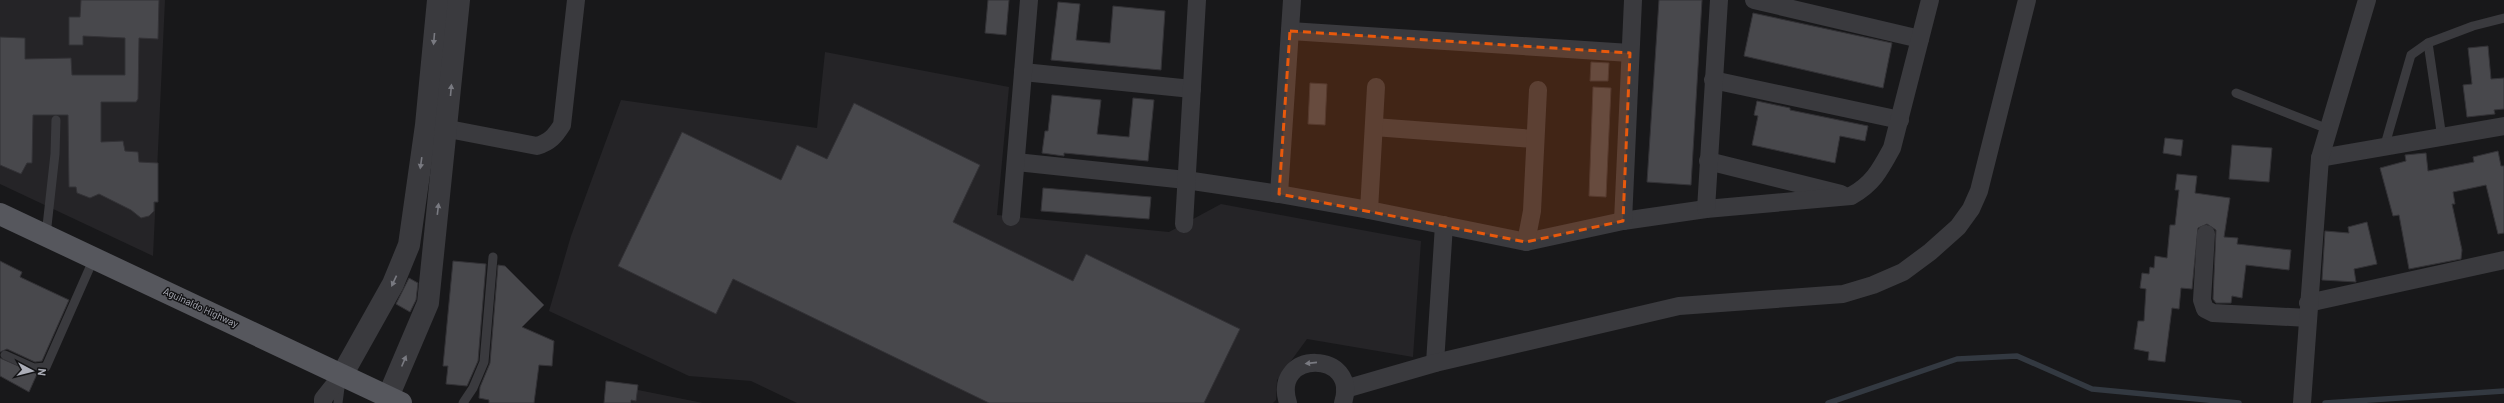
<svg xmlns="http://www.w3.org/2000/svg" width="2504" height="403" font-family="Barlow,sans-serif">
<rect width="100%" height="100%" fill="#18181a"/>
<!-- built -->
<g fill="#252427">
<path d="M0,0H165L153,256L0,184Z"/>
<path d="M825,52L1009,87L997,215L1169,232L1221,204L1421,241L1413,357L1307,339L1277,380L1276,400L1273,403H797L751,381L689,376L549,311L571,236L621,100L817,128Z"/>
<path d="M633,389L703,403H632Z"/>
</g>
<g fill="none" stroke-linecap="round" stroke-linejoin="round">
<!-- stream -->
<g stroke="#333941" stroke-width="5.5">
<path d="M1828,403L1957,359L2017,356L2092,389L2239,403"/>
<path d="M2325,403L2504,391"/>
</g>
</g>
<!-- building -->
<g fill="#48484c" stroke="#333236">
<path d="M81,0H159L158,39L139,38L138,99L136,102H101V142L123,141L125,151L138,152L139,162L158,163V202H154V211L149,216L141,218L131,210L99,194L90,198L77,193L76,187H69L68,115H33L32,163H27L21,174L0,165V37L25,38V59L71,58L72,75H125V38L83,36V45H69V17H80Z"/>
<path d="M988,0H1009L1006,35L985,33Z"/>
<path d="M1659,0H1702L1691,185L1647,182Z"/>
<path d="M1058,2L1080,4L1076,40L1110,43L1113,6L1165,11L1161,70L1051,60Z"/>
<path d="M1753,13L1892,43L1883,88L1744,56Z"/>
<path d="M2488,46L2491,79L2504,78V109L2494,110L2495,114L2467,117L2463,85L2472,84L2468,48Z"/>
<path d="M1591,62L1609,63L1608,81H1590Z"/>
<path d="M1310,83L1327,84L1325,125L1308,124Z"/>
<path d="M1593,87L1611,88L1606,197L1589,196Z"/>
<path d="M1052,95L1101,100L1097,134L1129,137L1133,98L1154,100L1148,161L1064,153V156L1042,153L1045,131H1048Z"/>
<path d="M1757,101L1790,108V110L1868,126L1865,141L1840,136L1835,163L1752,145L1758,116L1754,115Z"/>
<path d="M854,103L980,165L953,222L1073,281L1086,254L1240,329L1204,403H989L733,279L716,314L618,266L682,132L781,180L797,145L827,159Z"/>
<path d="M2165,138L2183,140L2181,156L2163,153Z"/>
<path d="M2232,145L2272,148L2269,182L2229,179Z"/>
<path d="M2498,151L2501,166H2504V233L2498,234L2486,185L2453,192L2455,204H2452L2462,250L2461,259L2409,269L2399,215L2393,216L2380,168L2406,161L2405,155L2426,153L2428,171L2474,162L2473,157Z"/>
<path d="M2177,174L2197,176L2195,193L2230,198L2224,237L2238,238L2237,244L2291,250L2289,270L2246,265L2242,298L2232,296L2231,303H2216L2213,299L2216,230L2207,224L2198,228L2192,289L2181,288L2179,309L2172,308L2165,362L2148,360L2149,352L2134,349L2138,321H2144L2146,289L2140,288L2142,273L2149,274L2150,267L2154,268L2155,256L2167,258L2170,225H2175L2179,190H2175Z"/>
<path d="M1043,188L1151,197L1149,219L1041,211Z"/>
<path d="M2367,222L2377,264L2354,269L2356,282L2322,280L2325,231L2349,233L2348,227Z"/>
<path d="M0,261L22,272L20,277L69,300L42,361L35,362L7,349L0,352Z"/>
<path d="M453,261L486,264L478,361L467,386L446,384L448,366H443Z"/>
<path d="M498,265L505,266L544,305L522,327L554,341L552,366L539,365L534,403H489V400L479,398L480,387L490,363Z"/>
<path d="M409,278L418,283L416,300L410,312L396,304Z"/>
<path d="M0,358L37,374L29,392L0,376Z"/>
<path d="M606,381L638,385L636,401L631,400V403H604Z"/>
</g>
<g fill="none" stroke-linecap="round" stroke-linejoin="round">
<!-- service -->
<g stroke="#3a3a3e" stroke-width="9">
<path d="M2428,43L2442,138"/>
<path d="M2236,93L2328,129"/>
<path d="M2384,148L2411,55L2428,43L2473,26L2504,18"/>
<path d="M46,235L55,154L56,120"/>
<path d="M5,355L34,368L46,367L94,258"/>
<path d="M338,403L341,380"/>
<path d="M463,403L473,388L484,362L493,257"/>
</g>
<!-- minor -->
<g stroke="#3a3a3e" stroke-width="18">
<path d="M1754,0L1920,39"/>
<path d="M1290,31L1630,53"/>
<path d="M1023,72L1192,89"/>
<path d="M1713,80L1900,120"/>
<path d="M433,126L537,146C550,142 555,136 562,125L576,0"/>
<path d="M1374,127L1534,139"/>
<path d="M2320,158L2504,126"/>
<path d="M1708,161L1841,194"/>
<path d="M1016,162L1186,180L1279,194L1369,210L1526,242L1623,221L1706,209L1851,196C1873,184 1880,170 1892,148L1930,0"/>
<path d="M1279,194L1292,0"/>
<path d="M1706,209L1719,0"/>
<path d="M1369,210L1376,87"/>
<path d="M1011,217L1029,0"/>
<path d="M1623,221L1633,0"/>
<path d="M1184,224L1197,0"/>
<path d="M2206,234L2202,300L2205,309L2213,313L2308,318"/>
<path d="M1526,242L1532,211L1538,90"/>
<path d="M2308,303L2504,260"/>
<path d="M1435,363L1444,225"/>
<path d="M1345,389L1435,363L1679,306L1843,294L1873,285L1903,272L1930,252L1958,227L1971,209L1979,191L2027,0"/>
<path d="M323,403V399L342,375"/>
<path d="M1288,403C1271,349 1360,350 1343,403"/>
<path d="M2302,403L2320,158L2367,0"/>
</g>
<!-- tertiary -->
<g stroke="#3a3a3e" stroke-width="22">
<path d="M342,375L393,284L409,245L426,125L438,0"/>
<path d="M388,397L428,303L459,0"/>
</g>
<!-- primary -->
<path stroke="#56575d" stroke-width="22" d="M0,214L401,403"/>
</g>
<!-- one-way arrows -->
<defs><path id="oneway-solid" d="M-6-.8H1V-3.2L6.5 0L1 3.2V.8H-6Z"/></defs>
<g fill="#797a81">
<use href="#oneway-solid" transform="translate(434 39) rotate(95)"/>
<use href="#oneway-solid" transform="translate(451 90) rotate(-85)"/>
<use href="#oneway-solid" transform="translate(421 163) rotate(98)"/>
<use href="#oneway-solid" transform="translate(438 209) rotate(-83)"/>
<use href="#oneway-solid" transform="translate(394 281) rotate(115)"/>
<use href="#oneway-solid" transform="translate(404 361) rotate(-67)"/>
<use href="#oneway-solid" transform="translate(1311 363) rotate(174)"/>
</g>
<!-- marked area -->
<path fill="#e8590c" fill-opacity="0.2" stroke="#e8590c" stroke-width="3" stroke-dasharray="8 5" stroke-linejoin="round" d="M1290,31L1630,53L1623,221L1526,242L1279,194Z"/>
<g text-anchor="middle" stroke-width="3" stroke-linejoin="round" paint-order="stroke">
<!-- street labels -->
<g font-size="10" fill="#acaeb8" stroke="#131315">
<text transform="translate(201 307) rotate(25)" y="4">Aguinaldo Highway</text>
</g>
</g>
<!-- north arrow -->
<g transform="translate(32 371) rotate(97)" stroke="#131315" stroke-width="3" paint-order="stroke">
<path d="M0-3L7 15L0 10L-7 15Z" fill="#acaeb8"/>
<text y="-6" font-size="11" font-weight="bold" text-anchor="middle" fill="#acaeb8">N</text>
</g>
</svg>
